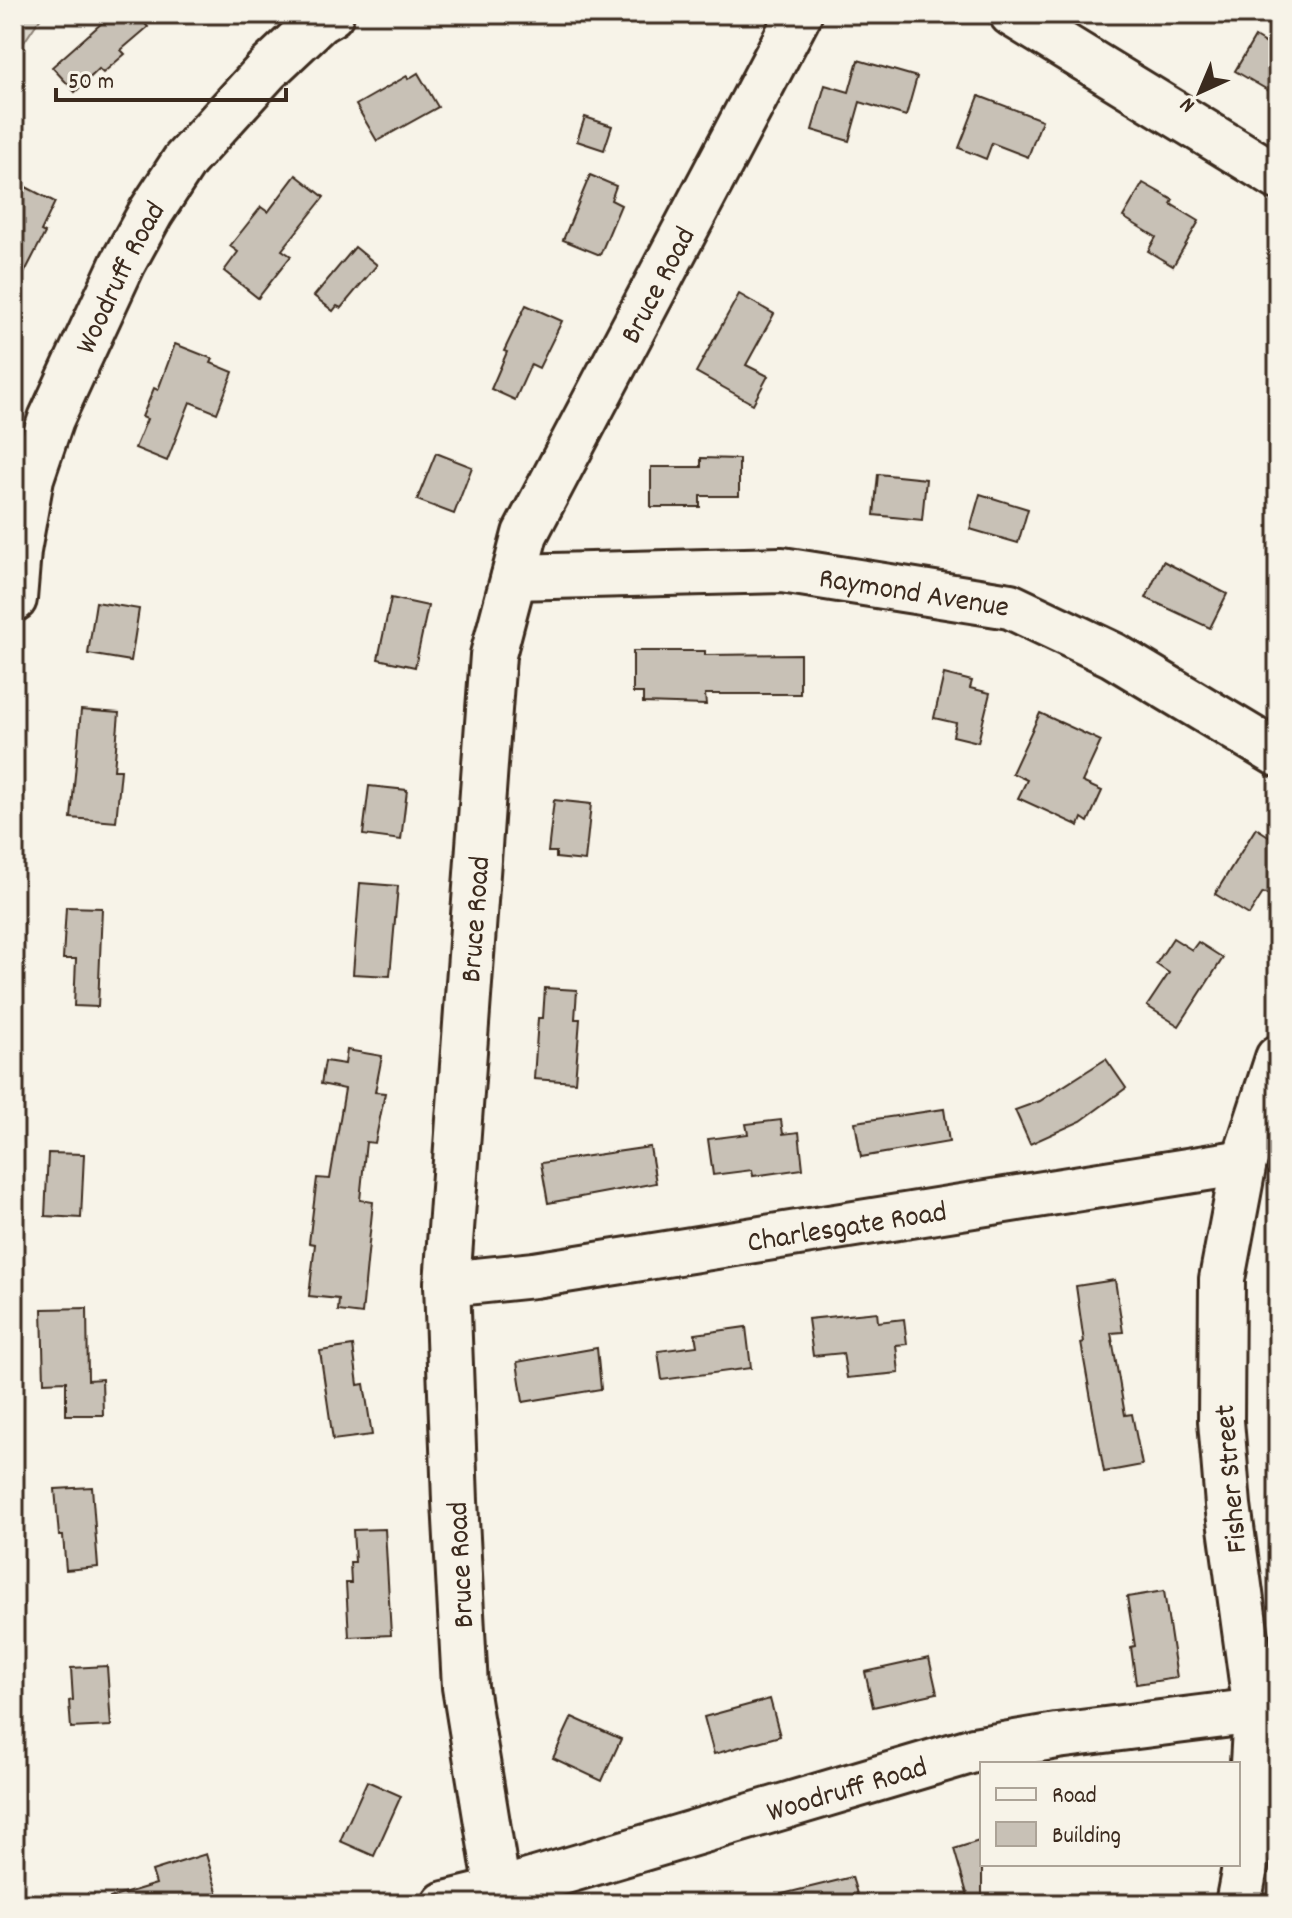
<svg xmlns="http://www.w3.org/2000/svg" width="1292" height="1918" font-family="Dekko,sans-serif">
<rect width="100%" height="100%" fill="#f7f3e8"/>
<filter id="ink" filterUnits="userSpaceOnUse"><feTurbulence type="fractalNoise" baseFrequency=".0125" numOctaves="2"/><feDisplacementMap in="SourceGraphic" scale="16" xChannelSelector="R" yChannelSelector="G"/><feConvolveMatrix kernelMatrix="1 2 1 2 8 2 1 2 1" color-interpolation-filters="sRGB"/></filter>
<g filter="url(#ink)">
<!-- green -->
<path fill="#dbd6cb" stroke="#8b8074" stroke-width="2" d="M14,14H43L14,57Z"/>
<!-- building -->
<g fill="#c8c1b6" stroke="#3b2a1e" stroke-width="2">
<path d="M112,14H136L148,27L121,50L125,54L103,73L99,69L75,92L52,67Z"/>
<path d="M1255,37L1278,51V96L1235,71Z"/>
<path d="M858,60L917,77L906,116L860,102L849,141L812,130L825,85L849,92Z"/>
<path d="M418,73L438,107L377,141L356,105L407,76L408,79Z"/>
<path d="M979,96L1042,120L1028,157L992,143L986,159L959,148Z"/>
<path d="M585,117L612,126L604,150L577,141Z"/>
<path d="M296,175L324,197L282,250L291,256L258,298L224,271L238,252L230,246L261,207L268,212Z"/>
<path d="M590,175L616,186L611,200L621,205L600,255L563,240Z"/>
<path d="M1143,183L1173,200L1171,204L1199,221L1173,266L1148,251L1156,237L1123,217Z"/>
<path d="M24,186L55,202L41,231L45,233L14,293V204Z"/>
<path d="M355,247L377,265L341,308L337,306L333,311L314,296Z"/>
<path d="M739,294L774,314L746,365L768,376L753,404L696,372Z"/>
<path d="M526,305L562,321L539,368L531,364L515,400L491,389L507,352L504,351Z"/>
<path d="M175,344L213,359L211,363L233,372L217,413L190,402L167,461L135,448L147,419L142,417L154,388L158,390Z"/>
<path d="M436,453L472,467L454,514L417,500Z"/>
<path d="M701,458L739,459V496H700V507H651V467H701Z"/>
<path d="M878,474L926,479L922,520L874,515Z"/>
<path d="M980,494L1028,509L1018,543L970,529Z"/>
<path d="M1163,561L1227,594L1210,628L1146,598Z"/>
<path d="M391,598L428,606L415,667L378,659Z"/>
<path d="M96,602L139,609L131,661L88,654Z"/>
<path d="M633,651H705V655L800,654V694H705L706,705L643,703V693H633Z"/>
<path d="M944,674L972,681L970,688L990,693L978,742L953,736L956,723L934,718Z"/>
<path d="M81,710L119,713L114,770H121L116,822L71,818Z"/>
<path d="M1040,713L1101,741L1082,782L1102,791L1088,822L1082,818L1079,826L1018,798L1027,780L1012,773Z"/>
<path d="M369,786L407,790L401,840L363,835Z"/>
<path d="M554,800L591,804L585,861L556,858V852H548Z"/>
<path d="M1256,828L1278,842V878L1267,895L1263,893L1249,915L1215,894Z"/>
<path d="M360,883L398,886L390,976L353,974Z"/>
<path d="M66,907L102,908L98,1007L74,1006L76,959H63Z"/>
<path d="M1173,938L1192,950L1198,942L1223,958L1179,1026L1147,1006L1169,973L1156,964Z"/>
<path d="M545,988L577,990L575,1019H580L575,1082L534,1079L538,1018H543Z"/>
<path d="M347,1050L382,1056L375,1092L385,1093L375,1143L366,1142L360,1200L373,1202L362,1314L338,1311L339,1299L309,1296L315,1244L309,1243L317,1178L330,1179L345,1089L321,1084L325,1061L345,1064Z"/>
<path d="M1106,1059L1126,1088L1081,1121L1030,1144L1015,1110L1040,1101Z"/>
<path d="M944,1109L949,1142L861,1157L855,1122Z"/>
<path d="M781,1120L783,1134L799,1132L803,1169L753,1176L752,1170L713,1175L708,1139L748,1134L746,1124Z"/>
<path d="M650,1147L656,1183L548,1203L541,1163Z"/>
<path d="M48,1153L84,1154L81,1218L45,1216Z"/>
<path d="M1115,1280L1123,1332L1111,1333L1125,1415L1132,1414L1142,1465L1104,1472L1081,1343L1084,1342L1076,1286Z"/>
<path d="M87,1308L88,1380L102,1379L103,1415H66V1381L44,1382L42,1309Z"/>
<path d="M877,1312L878,1322L904,1319L907,1344L896,1345L899,1373L847,1378L843,1353L813,1356L808,1319Z"/>
<path d="M746,1327L751,1368L662,1380L658,1351L697,1346L695,1334Z"/>
<path d="M353,1346L358,1385L364,1384L372,1435L333,1440L320,1351Z"/>
<path d="M597,1348L601,1389L523,1402L517,1362Z"/>
<path d="M92,1487L98,1567L66,1570L63,1536H59L55,1489Z"/>
<path d="M385,1529L391,1635L349,1637L346,1583H351L350,1562H355L353,1530Z"/>
<path d="M1164,1591L1177,1678L1136,1684L1131,1647L1135,1646L1127,1597Z"/>
<path d="M929,1658L937,1693L873,1707L865,1672Z"/>
<path d="M107,1666L111,1726L71,1728L69,1701L73,1700L71,1668Z"/>
<path d="M770,1699L780,1736L714,1754L704,1717Z"/>
<path d="M572,1717L621,1739L602,1781L553,1758Z"/>
<path d="M367,1781L401,1796L374,1856L340,1841Z"/>
<path d="M982,1840V1904H970L954,1849Z"/>
<path d="M206,1854L218,1895L188,1904H111L110,1898L156,1884L152,1871Z"/>
<path d="M852,1877L860,1904H779L778,1895Z"/>
</g>
<g fill="none" stroke-linecap="round" stroke-linejoin="round">
<!-- minor casing -->
<g stroke="#3b2a1e" stroke-width="50">
<g id="minor">
<path d="M1012,14L1278,177"/>
<path id="s1" d="M514,577L782,570L1010,606L1113,655L1278,754"/>
<path id="s2" d="M14,599L18,551L31,478L51,419L123,263L151,212L185,160L267,70L319,21L331,14"/>
<path id="s3" d="M447,1284L534,1275L1244,1162"/>
<path id="s4" d="M498,1891L465,1687L455,1501L447,1284L493,655L525,534L799,14"/>
<path id="s5" d="M445,1904L498,1891L974,1750L1057,1736L1256,1711"/>
</g>
</g>
<!-- major casing -->
<g stroke="#3b2a1e" stroke-width="50">
<path id="major" d="M1238,1904L1248,1852L1256,1711L1228,1505L1221,1421L1222,1279L1244,1162L1278,1058"/>
</g>
<!-- minor -->
<use href="#minor" stroke="#f7f3e8" stroke-width="44"/>
<!-- major -->
<use href="#major" stroke="#f7f3e8" stroke-width="44"/>
</g>
</g>
<g text-anchor="middle" stroke-width="6" stroke-linejoin="round" paint-order="stroke">
<!-- street labels -->
<g font-size="30" fill="#3b2a1e" stroke="#f7f3e8">
<text dy="10" stroke="none"><textPath href="#s2" startOffset="342">Woodruff Road</textPath></text>
<text dy="10" stroke="none"><textPath href="#s4" startOffset="1648">Bruce Road</textPath></text>
<text dy="10" stroke="none"><textPath href="#s1" startOffset="402">Raymond Avenue</textPath></text>
<text dy="10" stroke="none"><textPath href="#s4" startOffset="976">Bruce Road</textPath></text>
<text dy="10" stroke="none"><textPath href="#s3" startOffset="404">Charlesgate Road</textPath></text>
<text transform="translate(1229 1479) rotate(-95)" y="10">Fisher Street</text>
<text transform="translate(459 1565) rotate(-93)" y="10">Bruce Road</text>
<text dy="10" stroke="none"><textPath href="#s5" startOffset="418">Woodruff Road</textPath></text>
</g>
</g>
<!-- margin -->
<rect width="1292" height="1918" fill="none" stroke="#f7f3e8" stroke-width="48"/>
<rect x="24" y="24" width="1244" height="1870" fill="none" stroke="#3b2a1e" stroke-width="3" filter="url(#ink)"/>
<!-- legend -->
<rect x="980" y="1762" width="260" height="104" fill="#f7f3e8" stroke="#aca397" stroke-width="2"/>
<rect x="996" y="1788" width="40" height="12" fill="#f7f3e8" stroke="#aca397" stroke-width="2"/>
<text x="1052" y="1802" font-size="24" fill="#3b2a1e">Road</text>
<rect x="996" y="1822" width="40" height="24" fill="#c8c1b6" stroke="#aca397" stroke-width="2"/>
<text x="1052" y="1842" font-size="24" fill="#3b2a1e">Building</text>
<!-- north arrow -->
<g transform="translate(1200 92) rotate(224)" stroke="#f7f3e8" stroke-width="6" paint-order="stroke">
<path d="M0-6L14 30L0 20L-14 30Z" fill="#3b2a1e"/>
<text y="-12" font-size="22" font-weight="bold" text-anchor="middle" fill="#3b2a1e">N</text>
</g>
<!-- scale -->
<path d="M56 88v12h230v-12" fill="none" stroke="#3b2a1e" stroke-width="4"/>
<text x="68" y="88" font-size="24" fill="#3b2a1e" stroke="#f7f3e8" stroke-width="6" paint-order="stroke">50 m</text>
</svg>
